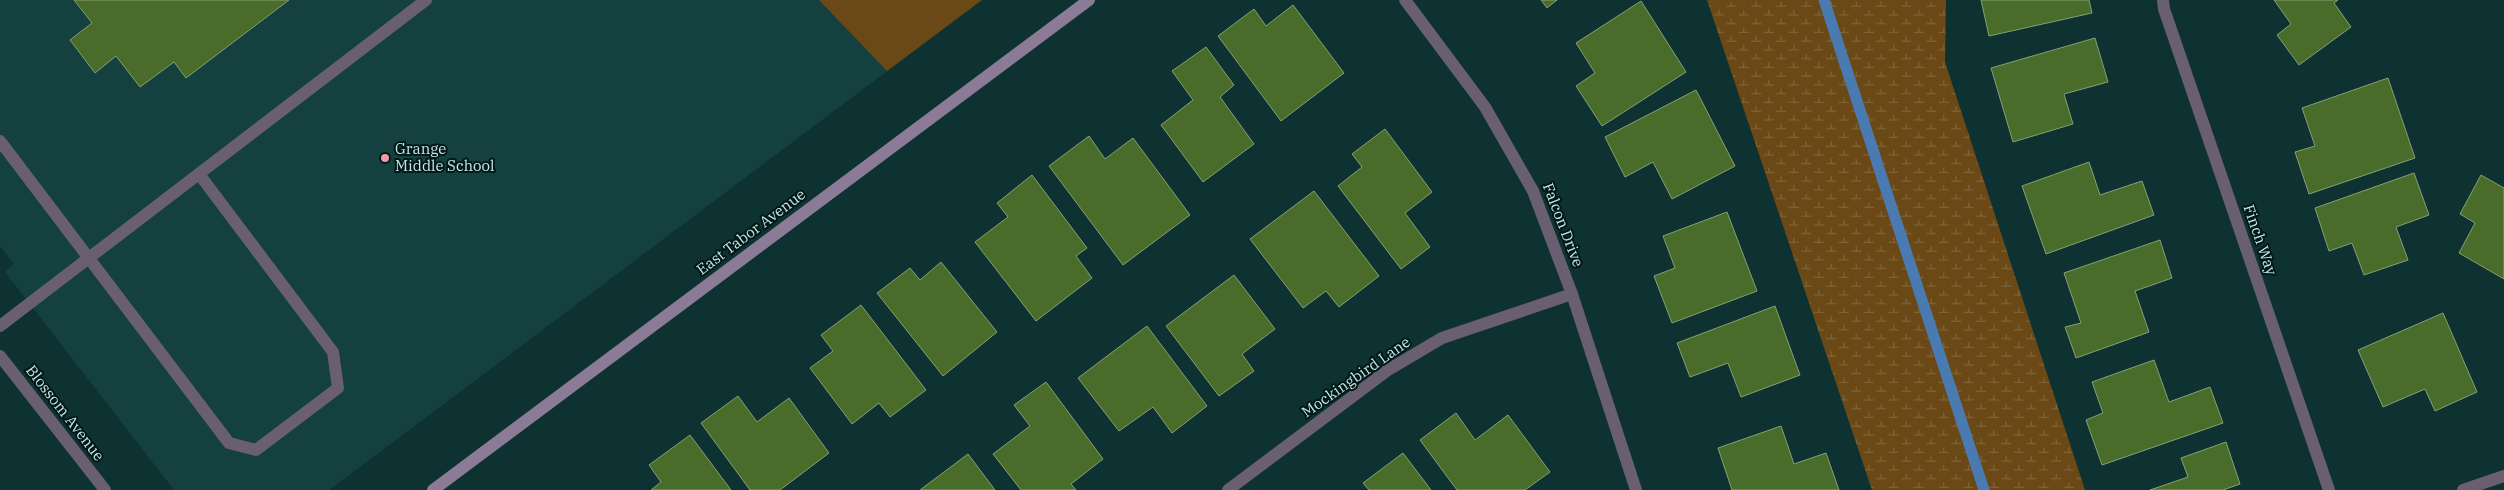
<svg xmlns="http://www.w3.org/2000/svg" width="2504" height="490" font-family="'IBM Plex Serif',serif">
<defs>
<pattern id="wetland-marsh" width="20" height="14" patternUnits="userSpaceOnUse" patternTransform="scale(1.25)"><rect width="20" height="14" fill="#6b4916"/><path d="M1 5h8M5 5V1M11 12h8M15 12V8" fill="none" stroke="#7f6338"/></pattern>
</defs>
<rect width="100%" height="100%" fill="#0e3231"/>
<!-- built -->
<path fill="#14403f" d="M0,0H982L329,490H174L5,272L14,264L0,246Z"/>
<!-- wetland -->
<path fill="url(#wetland-marsh)" d="M1707,0H1946L1945,62L2085,490H1872Z"/>
<!-- pitch -->
<path fill="#6b4916" d="M819,0H982L887,71Z"/>
<g fill="none" stroke-linecap="round" stroke-linejoin="round">
<!-- stream -->
<path stroke="#497bb2" stroke-width="11" d="M1824,0L1984,490"/>
</g>
<!-- building -->
<g fill="#496c2a" stroke="#87a075">
<path d="M74,0H289L186,78L174,62L140,87L116,56L95,73L70,40L92,23Z"/>
<path d="M1541,0H1557L1547,8Z"/>
<path d="M1981,0H2089L2092,13L1989,36Z"/>
<path d="M2274,0H2338L2334,3L2351,27L2299,65L2277,35L2291,24Z"/>
<path d="M1641,1L1686,72L1602,126L1576,86L1595,73L1576,43Z"/>
<path d="M1293,5L1344,73L1281,121L1218,36L1254,9L1266,26Z"/>
<path d="M2095,38L2108,82L2064,94L2073,124L2013,142L1991,68Z"/>
<path d="M1206,47L1234,85L1220,97L1254,144L1203,182L1161,125L1193,100L1172,71Z"/>
<path d="M2388,78L2415,158L2309,194L2295,152L2315,146L2302,108Z"/>
<path d="M1696,90L1735,166L1672,199L1653,162L1625,177L1605,137Z"/>
<path d="M1385,129L1432,192L1405,213L1430,247L1401,269L1338,186L1362,167L1352,154Z"/>
<path d="M1089,136L1105,159L1133,138L1190,215L1123,265L1049,166Z"/>
<path d="M2089,162L2100,195L2142,181L2154,215L2046,254L2022,186Z"/>
<path d="M2414,173L2429,215L2396,227L2408,260L2364,275L2352,243L2329,251L2315,208Z"/>
<path d="M1032,175L1087,248L1076,256L1092,278L1036,321L975,242L1008,217L997,203Z"/>
<path d="M2481,175L2504,188V279L2459,253L2475,223L2460,214Z"/>
<path d="M1314,191L1379,276L1339,307L1326,291L1303,308L1250,239Z"/>
<path d="M1727,212L1757,291L1672,323L1654,276L1675,268L1663,236Z"/>
<path d="M2160,240L2172,278L2135,291L2149,332L2076,358L2065,327L2081,323L2064,273Z"/>
<path d="M941,262L997,332L943,376L877,293L910,268L920,280Z"/>
<path d="M1234,275L1275,329L1242,354L1254,371L1219,396L1166,326Z"/>
<path d="M861,305L926,390L890,417L879,403L852,424L810,368L833,351L821,335Z"/>
<path d="M1775,306L1800,375L1741,397L1728,363L1690,377L1677,343Z"/>
<path d="M2443,313L2477,392L2435,411L2425,389L2383,407L2358,350Z"/>
<path d="M1147,326L1207,406L1172,433L1153,407L1119,431L1078,378Z"/>
<path d="M2154,360L2169,402L2210,387L2223,423L2102,465L2086,420L2103,413L2092,382Z"/>
<path d="M1046,382L1103,459L1071,484L1076,490H1021L993,454L1030,426L1014,405Z"/>
<path d="M738,396L757,422L789,398L829,453L780,490H750L701,423Z"/>
<path d="M1456,413L1475,440L1508,415L1550,472L1525,490H1457L1420,440Z"/>
<path d="M1781,426L1794,464L1826,453L1839,490H1732L1718,448Z"/>
<path d="M690,435L731,490H651L661,482L649,465Z"/>
<path d="M2226,442L2240,484L2223,490H2150L2188,477L2181,458Z"/>
<path d="M1403,453L1431,490H1369L1363,483Z"/>
<path d="M968,454L995,490H920Z"/>
</g>
<g fill="none" stroke-linecap="round" stroke-linejoin="round">
<!-- lane -->
<g stroke="#695f70" stroke-width="12">
<path d="M0,141L229,443L256,450L338,388L333,352L199,174"/>
<path d="M0,326L426,0"/>
</g>
<!-- street -->
<g stroke="#695f70" stroke-width="12">
<path d="M1405,0L1485,107L1533,191L1572,294L1636,490"/>
<path d="M2163,0L2164,9L2329,490"/>
<path d="M0,356L105,490"/>
<path d="M1228,490L1388,370L1442,338L1572,294"/>
<path d="M2463,490L2504,476"/>
</g>
<!-- secondary -->
<path stroke="#8c7b97" stroke-width="12" d="M433,490L1089,0"/>
</g>
<!-- markers -->
<circle fill="#f49aa5" stroke="#001918" stroke-width="2" cx="385" cy="158" r="5"/>
<g text-anchor="middle" stroke-width="4" stroke-linejoin="round" paint-order="stroke">
<!-- poi labels -->
<g font-size="15" fill="#c6e6e4" stroke="#001918" text-anchor="start">
<text x="395" y="154">Grange<tspan x="395" dy="17">Middle School</tspan></text>
</g>
<!-- street labels -->
<g font-size="15" fill="#c6e6e4" stroke="#001918">
<text transform="translate(1563 225) rotate(69)" y="5">Falcon Drive</text>
<text transform="translate(751 232) rotate(-37)" y="5">East Tabor Avenue</text>
<text transform="translate(2260 240) rotate(71)" y="5">Finch Way</text>
<text transform="translate(1356 377) rotate(-35)" y="5">Mockingbird Lane</text>
<text transform="translate(65 413) rotate(52)" y="5">Blossom Avenue</text>
</g>
</g>
</svg>
